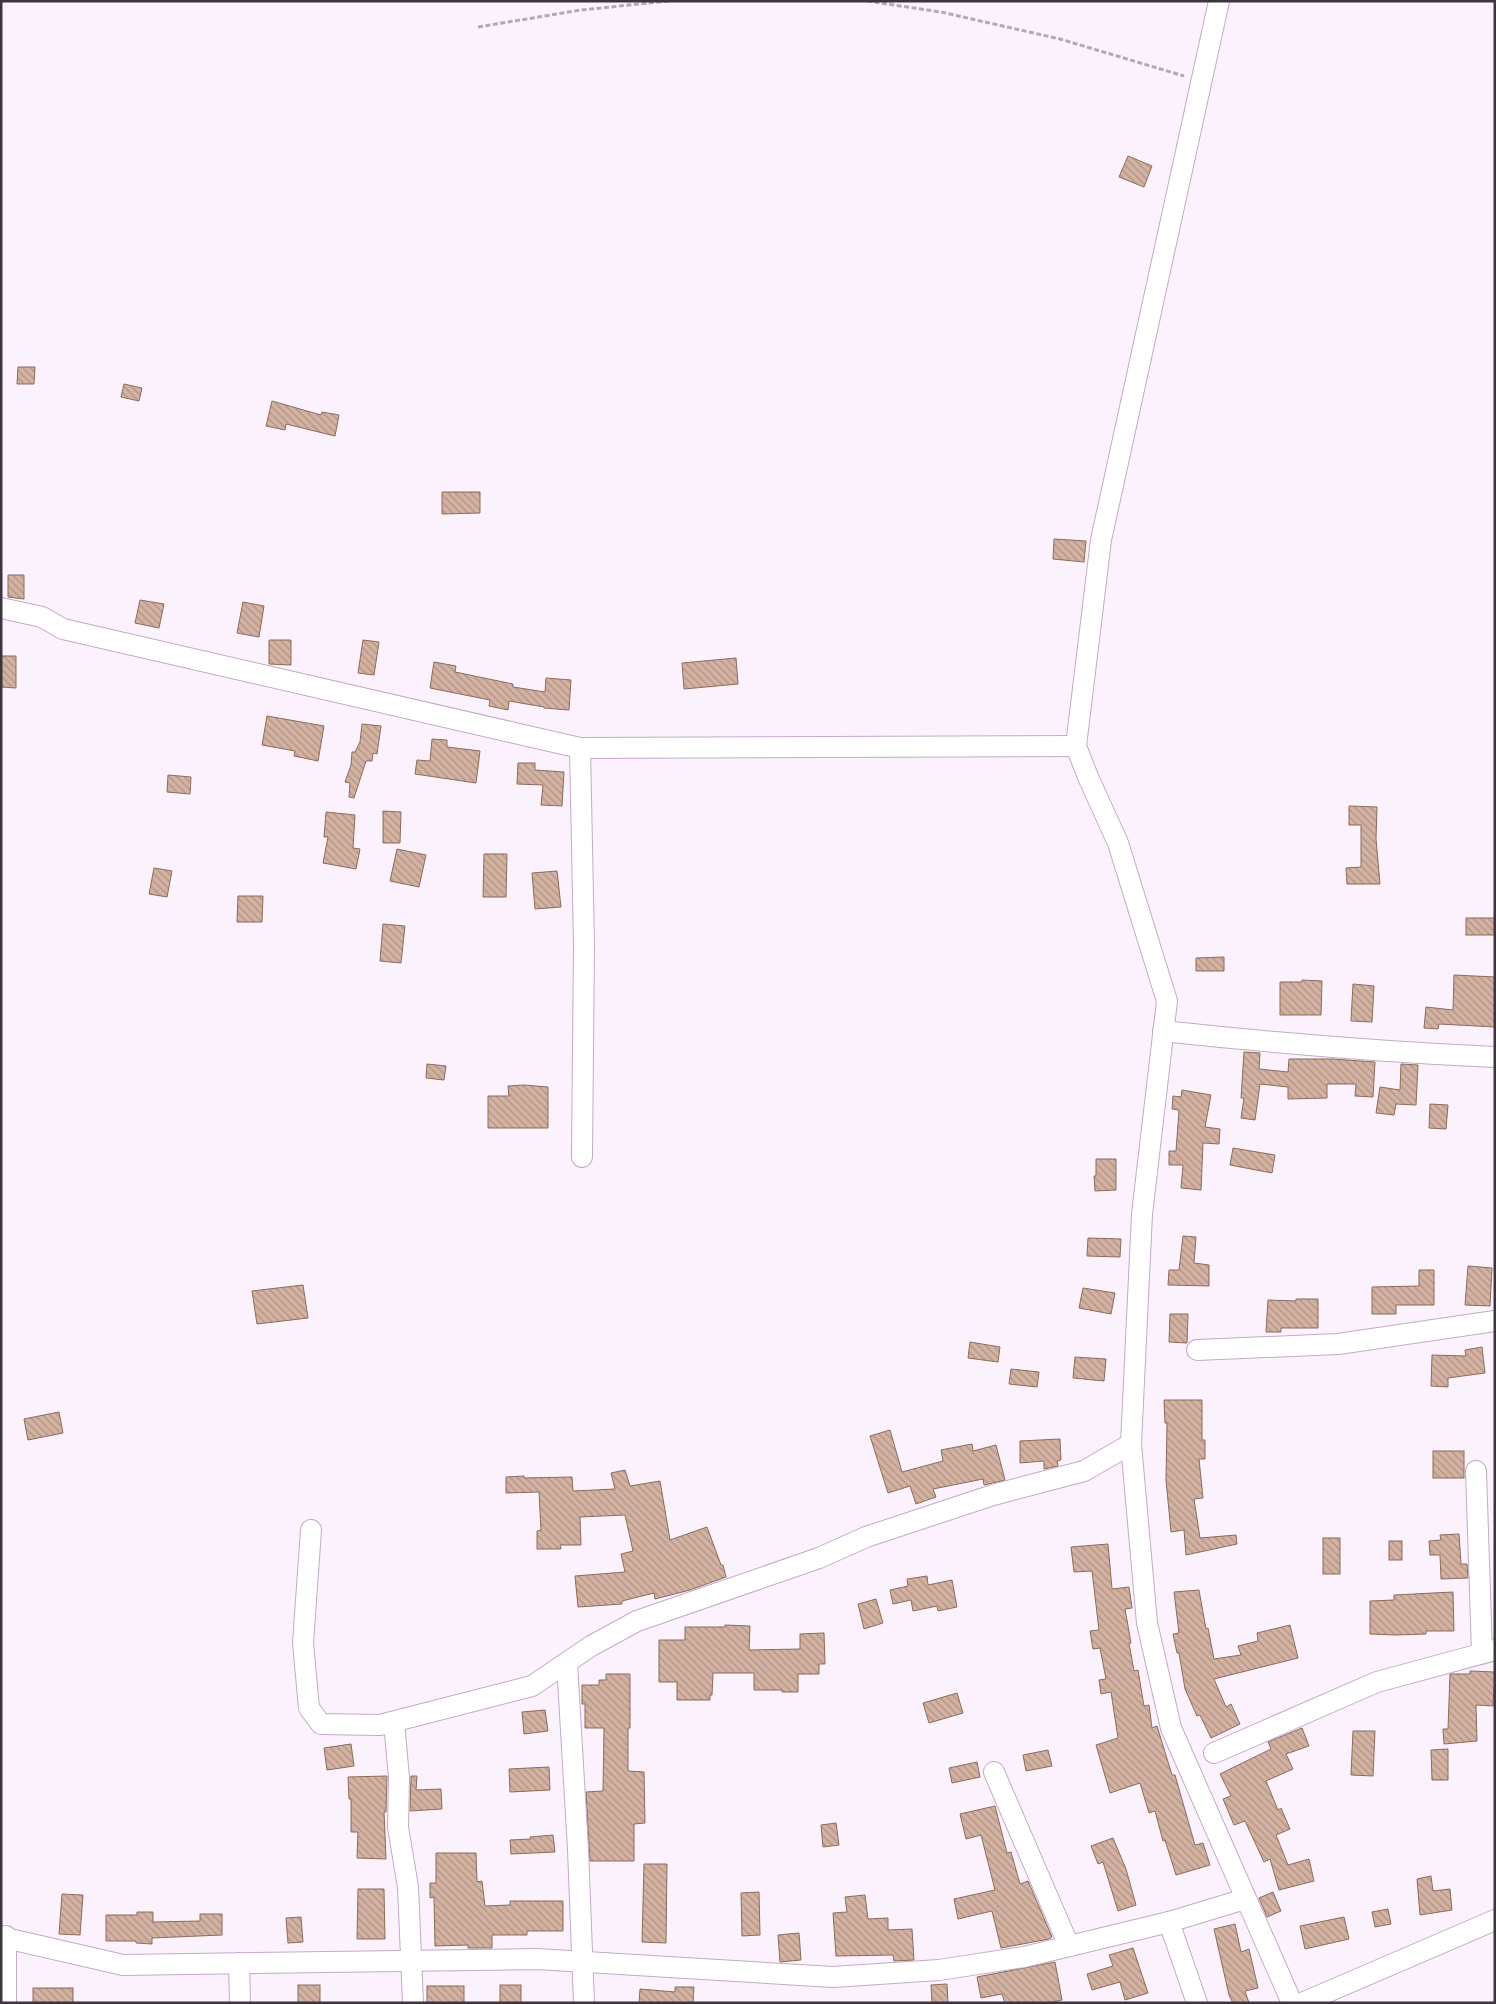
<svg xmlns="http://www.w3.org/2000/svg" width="1496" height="2004" font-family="Quicksand,sans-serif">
<defs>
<pattern id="building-back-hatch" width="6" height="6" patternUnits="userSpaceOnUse" patternTransform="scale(1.25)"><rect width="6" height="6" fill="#d4b2a1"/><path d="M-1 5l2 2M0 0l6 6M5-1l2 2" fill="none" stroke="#ad9285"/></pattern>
</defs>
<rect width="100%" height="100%" fill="#fcf2fe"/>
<!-- building -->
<g fill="url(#building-back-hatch)" stroke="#8c6b5a">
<path d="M1128,156L1152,166L1144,187L1119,177Z"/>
<path d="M18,367H35L34,384H17Z"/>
<path d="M124,384L142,388L139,401L121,397Z"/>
<path d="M272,401L321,415L322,412L339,415L335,436L286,424L285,430L266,426Z"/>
<path d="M442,492H480V513L442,514Z"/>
<path d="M1054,539L1086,541L1084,562L1053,559Z"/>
<path d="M8,575H24V599L8,597Z"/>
<path d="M140,600L164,604L159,628L135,623Z"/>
<path d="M243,602L264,606L259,637L237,633Z"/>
<path d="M269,640H291V665L269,664Z"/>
<path d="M363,640L379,642L374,675L358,673Z"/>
<path d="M1,656H16V688L1,687Z"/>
<path d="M736,658L738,684L684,689L682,663Z"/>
<path d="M434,662L456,666L455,672L513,684V687L545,692L546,678L571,680L569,710L544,708V707L509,701L508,710L489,706L490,700L430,688Z"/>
<path d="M267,716L324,726L318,761L294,756L295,751L262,745Z"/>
<path d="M362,724L381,726L377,754L373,753L372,761H366L354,798L349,797L350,783L345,782L351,765L352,752H355L360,742Z"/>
<path d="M432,739L447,740V747L480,751L476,783L415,774L417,760L430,761Z"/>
<path d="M518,763H535V770L564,772L562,806L541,805L543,785L517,784Z"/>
<path d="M168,775L191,777L190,794L167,792Z"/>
<path d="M1349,806L1377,807L1376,839L1380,884H1347L1346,868L1361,867V825H1349Z"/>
<path d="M383,811L401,812L400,843H383Z"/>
<path d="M326,812L355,815L353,848L360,849L356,869L323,863L328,837H324Z"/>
<path d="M397,849L426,855L419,887L390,881Z"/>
<path d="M484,854H507L506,897H483Z"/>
<path d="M154,868L172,871L167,897L149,894Z"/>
<path d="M557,871L561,907L535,909L532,873Z"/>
<path d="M238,896H263L262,922H237Z"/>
<rect x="1466" y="918" width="29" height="17"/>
<path d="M383,924L405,926L401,963L380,961Z"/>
<path d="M1224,957V971H1196V958Z"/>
<path d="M1454,975L1495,977V1027L1439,1024L1438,1029L1424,1028L1426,1007L1453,1010Z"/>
<path d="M1302,980L1322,981L1321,1015H1280V982H1302Z"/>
<path d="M1353,984L1374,986L1372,1022L1351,1021Z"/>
<path d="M1244,1052L1260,1053L1259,1069L1288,1072L1289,1059H1332L1375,1062L1373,1097L1355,1096L1356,1084H1327V1098L1288,1099V1087L1260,1084L1255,1120L1241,1118L1244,1098H1241Z"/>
<path d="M427,1064L446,1066L444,1080L426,1078Z"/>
<path d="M1401,1064L1418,1065L1416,1105L1396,1104L1394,1115L1376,1113L1380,1087L1400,1090Z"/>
<path d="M524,1085L548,1087V1128H488V1096H509L508,1086Z"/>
<path d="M1182,1090L1211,1095L1205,1127L1220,1129L1219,1144L1203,1143L1201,1190L1181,1188L1183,1165H1169V1151H1176L1179,1110L1172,1109L1173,1096L1181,1097Z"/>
<path d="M1430,1104L1448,1105L1446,1129L1429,1128Z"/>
<path d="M1233,1148L1275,1155L1272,1173L1230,1165Z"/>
<path d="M1096,1159H1116V1190L1095,1191L1094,1176H1096Z"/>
<path d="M1183,1236L1196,1237L1194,1263L1209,1265V1286L1168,1285L1169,1270H1179Z"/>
<path d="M1088,1238L1121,1239L1120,1257L1087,1256Z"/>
<path d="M1468,1266L1492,1268L1490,1306L1465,1305Z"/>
<path d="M1419,1270H1434V1305H1396V1314H1372V1287L1419,1286Z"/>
<path d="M303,1285L308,1318L257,1324L252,1291Z"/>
<path d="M1083,1288L1115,1293L1111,1314L1079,1308Z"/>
<path d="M1296,1299H1318V1328H1281V1332H1266L1268,1300L1296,1301Z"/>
<path d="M1170,1314H1188L1187,1343L1169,1342Z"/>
<path d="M970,1342L1000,1347L998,1362L968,1358Z"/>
<path d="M1482,1347L1485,1373L1448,1378V1387L1431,1386L1432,1355L1466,1356L1465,1350Z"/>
<path d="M1075,1357L1106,1359L1104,1381L1073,1378Z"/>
<path d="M1011,1369L1039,1372L1037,1387L1009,1384Z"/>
<path d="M1164,1400H1202V1440H1205V1459H1199L1203,1498L1194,1499L1200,1538L1236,1535L1237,1544L1186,1555L1184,1530L1171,1532L1166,1480L1167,1423H1165Z"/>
<path d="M59,1412L63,1433L28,1440L24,1419Z"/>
<path d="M890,1430L902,1472L943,1461L941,1450L972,1444L973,1451L996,1445L1005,1480L984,1485L983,1479L933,1489L936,1497L916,1504L910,1486L888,1493L870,1436Z"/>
<path d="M1060,1439L1061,1460L1057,1461L1058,1466L1044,1469V1461L1020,1463V1441Z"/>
<rect x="1433" y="1451" width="31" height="27"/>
<path d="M625,1470L630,1486L660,1481L670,1540L707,1527L721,1565H723L726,1577L690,1590L655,1599L654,1593L622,1601V1604L578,1607L575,1576L625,1572L621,1554L633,1551L625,1515L580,1517L581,1545H560L561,1549H537V1531L541,1530L539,1492L506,1493V1477L524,1476V1478L572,1477L573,1491L615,1489L611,1473Z"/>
<path d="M1459,1534L1461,1564H1467L1468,1578L1441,1579L1440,1555H1430L1429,1541L1441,1540L1440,1535Z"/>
<rect x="1323" y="1538" width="17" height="36"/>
<rect x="1389" y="1541" width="13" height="19"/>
<path d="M1108,1544L1112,1589L1129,1587L1132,1608L1125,1609L1131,1643H1129L1134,1671L1138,1670L1144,1706L1149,1705L1152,1728L1157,1726L1172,1775H1175L1195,1845L1203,1843L1210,1865L1176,1875L1165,1840L1163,1841L1155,1811L1149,1813L1140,1783L1110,1793L1096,1745L1118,1738L1111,1692L1101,1694L1099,1680L1106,1679L1100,1648L1093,1649L1090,1631L1099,1630L1092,1571L1074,1572L1071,1547Z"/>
<path d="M927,1576L928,1585L952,1580L957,1607L938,1611L937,1606L913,1611L911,1600L893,1604L890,1590L908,1586L907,1579Z"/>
<path d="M1199,1590L1206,1629L1208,1628L1214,1659L1241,1655L1238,1646L1258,1641L1257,1633L1290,1625L1298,1658L1214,1679L1226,1707L1231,1704L1240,1724L1211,1738L1200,1715L1197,1716L1185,1689L1179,1653H1177L1173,1634L1179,1633L1174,1592Z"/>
<path d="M1453,1592L1454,1631H1426V1634L1396,1635L1370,1634V1601L1394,1600V1595Z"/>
<path d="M876,1599L883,1623L864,1629L858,1604Z"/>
<path d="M725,1625L750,1626L749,1650L800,1649V1634L824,1633L825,1664H819V1674H798V1692H782V1690H754V1673H713L712,1695H710V1700H677V1682H659V1640H685V1627H725Z"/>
<path d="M1470,1671L1495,1672L1493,1706L1476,1705L1477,1741L1444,1744L1443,1729H1448L1450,1674H1470Z"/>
<path d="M606,1674H630V1728H628V1771L644,1772L645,1823L634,1824V1861H590L586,1792L603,1791L604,1728H585V1704H582V1685H599V1680H606Z"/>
<path d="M957,1693L963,1713L929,1723L923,1703Z"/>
<path d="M545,1710L548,1731L524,1734L522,1712Z"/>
<path d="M1302,1728L1309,1746L1286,1754L1293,1769L1266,1781L1278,1810L1281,1808L1290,1829L1276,1835L1288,1865L1309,1859L1314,1881L1279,1890L1270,1859L1264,1862L1245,1821L1234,1825L1223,1799L1231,1796L1220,1774L1271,1749L1268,1742Z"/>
<path d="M1353,1731H1375L1373,1776L1351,1775Z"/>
<path d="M351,1744L354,1766L327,1770L324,1748Z"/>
<path d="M1448,1749V1780H1432L1431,1750Z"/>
<path d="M1048,1750L1052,1766L1026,1771L1023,1755Z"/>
<path d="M977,1762L980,1777L952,1783L949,1768Z"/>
<path d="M549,1767L550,1790L510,1792L509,1769Z"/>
<path d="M387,1776L386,1812H384L386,1859L357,1858L358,1832H351V1799H349L348,1777Z"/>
<path d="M411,1776H417L416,1790L441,1789L442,1809L410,1811Z"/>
<path d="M995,1806L1007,1853L1011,1852L1020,1884L1028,1881L1052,1937L1049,1939L1001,1948L992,1911L958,1919L954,1899L995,1890L981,1835L966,1839L960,1814Z"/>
<path d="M836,1823L839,1845L823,1847L821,1825Z"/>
<path d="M553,1835L555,1852L511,1854L510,1840L531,1839L530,1837Z"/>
<path d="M1113,1838L1126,1869L1136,1905L1118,1911L1103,1862L1098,1864L1091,1846Z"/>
<path d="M436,1853H476L477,1882L482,1881L485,1906L510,1905V1901H563V1931H527V1935H492V1948H468V1945L435,1946L434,1897L430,1898V1883H436Z"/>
<path d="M644,1864H667L666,1943L642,1942Z"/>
<path d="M1431,1876L1433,1891L1450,1889L1452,1910L1420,1915L1417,1879Z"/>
<path d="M358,1889H384L385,1939H357Z"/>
<path d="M759,1892L760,1935L742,1936L741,1893Z"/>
<path d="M1273,1892L1281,1911L1267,1917L1259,1898Z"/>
<path d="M62,1894L83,1895L80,1935L59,1934Z"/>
<path d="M865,1895L868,1919L888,1918V1930L912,1929L914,1960L894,1961L893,1955L836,1956L833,1913L847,1912L845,1897Z"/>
<path d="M1388,1909L1391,1924L1375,1927L1372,1912Z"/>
<path d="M137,1912H153V1922L200,1921V1914H222V1935L152,1938V1944L136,1943V1941H106V1915H137Z"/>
<path d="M301,1917L303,1942L288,1943L286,1918Z"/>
<path d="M1344,1917L1349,1939L1305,1949L1300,1926Z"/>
<path d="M1235,1924L1241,1952L1249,1949L1258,1988L1245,1991L1249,2003H1233L1229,1995L1214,1929Z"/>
<path d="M799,1933L801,1960L780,1962L778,1935Z"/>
<path d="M1133,1948L1148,1993L1125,2000L1120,1982L1092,1990L1087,1974L1113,1966L1109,1955Z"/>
<path d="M1055,1962L1062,2000L1048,2003H1005L1002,1994L981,1998L977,1977Z"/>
<path d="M947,1984L948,2003H932L931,1985Z"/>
<rect x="298" y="1985" width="22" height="18"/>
<rect x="500" y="1985" width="21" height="18"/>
<rect x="427" y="1986" width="37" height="17"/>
<path d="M675,1987H694L693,2003H639L640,1989L675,1992Z"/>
<rect x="33" y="1988" width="40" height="15"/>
</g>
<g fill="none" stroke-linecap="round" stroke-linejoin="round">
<!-- minor casing -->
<g stroke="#c2aac7" stroke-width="22">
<g id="minor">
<path d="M1219,1L1101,540L1076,746L1088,777L1118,843L1167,1001L1142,1214L1131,1444L1147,1623L1171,1728L1292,2003"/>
<path d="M1,608L42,617L63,629L580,748L1076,746"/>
<path d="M580,748L584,944L582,1157"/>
<path d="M1163,1031C1274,1043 1384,1052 1495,1057"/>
<path d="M1197,1350L1338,1344L1495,1321"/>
<path d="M1476,1471L1482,1653"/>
<path d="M311,1530L303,1643L309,1708L321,1724L380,1725L532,1686L591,1646L637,1621L819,1558L866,1537L993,1495L1084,1471L1131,1444"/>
<path d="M567,1663L578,1849L584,2003"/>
<path d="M394,1722L399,1778L398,1827L408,1887L413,2003"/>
<path d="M1214,1753L1377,1682L1495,1650"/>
<path d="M994,1772L1069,1946"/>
<path d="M1169,1922L1197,2003"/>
<path d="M6,1936V2003"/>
<path d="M1,1937L123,1965L537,1959L833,1977L939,1970L1024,1957L1169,1922L1245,1899"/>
<path d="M239,1963L240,2003"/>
<path d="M1302,2003L1495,1920"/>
</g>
</g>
<!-- path -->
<g stroke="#b3a9b5" stroke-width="3" stroke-dasharray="5 2.5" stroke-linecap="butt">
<path d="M867,1L941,12L1060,39L1184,76"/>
<path d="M478,27L581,10L669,1"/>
</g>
<!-- minor -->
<use href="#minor" stroke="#fff" stroke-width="20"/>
</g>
<!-- border -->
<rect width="1496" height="2004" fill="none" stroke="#3e3440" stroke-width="5"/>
</svg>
